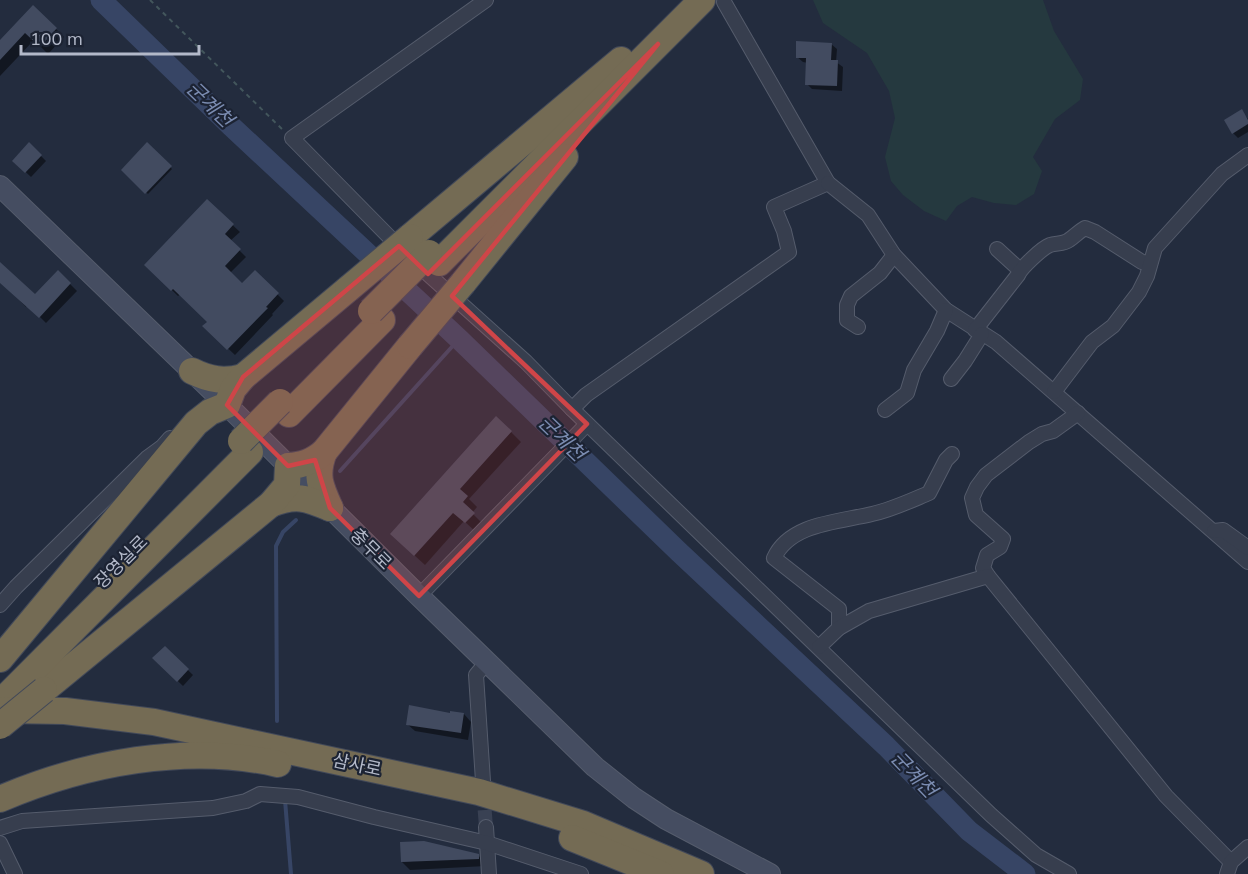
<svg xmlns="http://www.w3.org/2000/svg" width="1248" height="874" font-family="Mulish,'Noto Sans KR',sans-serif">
<rect width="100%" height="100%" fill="#232c3e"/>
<!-- green -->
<path fill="#25393f" d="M813,0H1043L1054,31L1083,79L1080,100L1055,119L1033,157L1042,171L1034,194L1016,205L994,203L972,197L957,206L946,221L924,211L903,195L891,181L885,157L895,118L889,91L867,53L823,23Z"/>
<!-- shadow -->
<g fill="#0007">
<path d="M34,7L64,37L48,54L34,40L0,76V43Z"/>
<path d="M831,44L837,49L836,62L843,67L842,91L812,89L807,84L808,63L803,62L797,57Z"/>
<path d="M1241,111L1248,119V132L1238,138L1233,133Z"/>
<path d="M147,144L172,169L148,194L123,170Z"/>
<path d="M30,145L46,161L31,177L14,161Z"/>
<path d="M207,201L240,232L230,241L246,257L230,273L242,285L255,272L284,301L272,314L273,315L235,355L204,326L209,322L181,294L178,296L146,265Z"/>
<path d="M0,264L35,297L58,272L77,291L46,323L28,305L26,307L0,280Z"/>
<path d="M511,432L521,442L469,499L477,507L472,513L483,524L476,532L464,521L425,565L402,544Z"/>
<path d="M165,648L193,675L183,686L154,658Z"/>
<path d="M464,714L471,722L468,740L415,731L407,724L451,715Z"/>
<path d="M478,855L486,864V866L410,870L402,862Z"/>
</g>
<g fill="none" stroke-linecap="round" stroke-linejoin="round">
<!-- stream -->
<g stroke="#374565" stroke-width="4">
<path d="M340,471L459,339"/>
<path d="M277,721L276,546L283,532L296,520"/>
<path d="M285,800L291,874"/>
</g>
<!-- river -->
<path stroke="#374565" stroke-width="21" d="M101,0L231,126L459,339L679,552L886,746L969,831L1025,874"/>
</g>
<!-- building -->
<g fill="#424b60">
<path d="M33,5L57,28L40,47L25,33L0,60V40Z"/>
<path d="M796,41L832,43L831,60H838L837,86L805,85L806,58H796Z"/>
<path d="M1242,109L1248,120V124L1232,134L1224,120Z"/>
<path d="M29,142L42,155L25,173L12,161Z"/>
<path d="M147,142L172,166L145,194L121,170Z"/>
<path d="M207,199L234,224L225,234L241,249L225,266L242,283L255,270L279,293L266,307L268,308L227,350L202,326L207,322L173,289L171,291L144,265Z"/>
<path d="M0,262L35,294L58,270L71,283L39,318L0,283Z"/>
<path d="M496,416L512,431L460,489L468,496L463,502L475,513L465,523L453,513L414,556L390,534Z"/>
<path d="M165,646L189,669L177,682L152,658Z"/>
<path d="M409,705L450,713V711L464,713L461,733L406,725Z"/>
<path d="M424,841L479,854V859L401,862L400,842Z"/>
</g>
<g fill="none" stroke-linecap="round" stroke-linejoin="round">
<!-- street-tunnel -->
<path stroke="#394153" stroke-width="14" stroke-dasharray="14 7" stroke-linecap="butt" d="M483,789L486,827"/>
<!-- street casing -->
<g stroke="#555c6c" stroke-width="16">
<g id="street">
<path d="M486,0L292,138L409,257L526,362L572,409"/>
<path d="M724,2L828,183L774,207L784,231L789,252L586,395L572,409L991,815L1036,855L1069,874"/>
<path d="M828,183L868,215L894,255L946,310L996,342L1248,562"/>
<path d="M997,249L1020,270"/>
<path d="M858,327L847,320V305L851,296L880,273L894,255"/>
<path d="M975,330L1018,275C1021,268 1042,248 1050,245C1056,243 1064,244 1069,240C1075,236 1078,232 1085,228L1095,232L1142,262L1150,263"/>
<path d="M951,379L965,361L982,334"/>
<path d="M1054,392L1092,342L1113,326L1139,292L1147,276L1155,248L1222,174L1248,155"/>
<path d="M885,410L907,393L914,370L937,331L946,310"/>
<path d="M1214,531L1223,530L1248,548"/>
<path d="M988,576L983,568L987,555L1000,547L1003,539L976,515L972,498L977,487L986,475L1029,442L1042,434L1053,431L1078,413"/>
<path d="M419,596L587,424"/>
<path d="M0,605L16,587L147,458L162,447L170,438"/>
<path d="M839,628V609L774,558C790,523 839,522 872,514C891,510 910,501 929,493L946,460L952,454"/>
<path d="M819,647L839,628L869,611L988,576L1166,796L1231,862"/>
<path d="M483,781L476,675L487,662"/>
<path d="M486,827L489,874"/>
<path d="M0,828L22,821L213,808L246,801L260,794L298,797L374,817L487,843L581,874"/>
<path d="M0,843L15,874"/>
<path d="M1227,874L1231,862L1248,847"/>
</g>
</g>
<!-- secondary casing -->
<g stroke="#555c6c" stroke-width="22">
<path id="secondary" d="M0,186L227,405L419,596L595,767L634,798L666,819L770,874"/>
</g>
<!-- highway casing -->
<g stroke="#424959" stroke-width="28">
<g id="highway">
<path d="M410,237L621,60"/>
<path d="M439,263L702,0"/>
<path d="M463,283L565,157"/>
<path d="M192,371C210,380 224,382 243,377"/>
<path d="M289,414L382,320"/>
<path d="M324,452C315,475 320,486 330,508"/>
<path d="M271,504C296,494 306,498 330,508"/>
<path d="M0,659L196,423L210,412L227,405L233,389L243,377L348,289"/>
<path d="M44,690L271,504L287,485L288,466C303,465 312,462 324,452L410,346"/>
<path d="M0,703L250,452"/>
<path d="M5,710L65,711L154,722L479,792L583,824L701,874"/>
<path d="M0,799C84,763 187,743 278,764"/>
<path d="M572,838L661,874"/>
</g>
</g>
<!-- path -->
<path stroke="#43565c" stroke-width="2" stroke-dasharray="4.5 4.5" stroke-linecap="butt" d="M150,0L283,130"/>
<!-- street -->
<use href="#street" stroke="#373e4e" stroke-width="14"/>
<!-- secondary -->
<use href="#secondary" stroke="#454d61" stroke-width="20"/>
<!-- highway -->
<use href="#highway" stroke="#746b54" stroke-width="26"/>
<!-- highway-bridge casing -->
<g stroke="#424959" stroke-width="28" stroke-linecap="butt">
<g id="highway-bridge">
<path d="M348,289L410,237"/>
<path d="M371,311L429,253"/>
<path d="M410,346L463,283"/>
<path d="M241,441L280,402"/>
<path d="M0,726L44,690"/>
</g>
</g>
<!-- highway-bridge -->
<use href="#highway-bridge" stroke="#746b54" stroke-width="26"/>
</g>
<!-- marked area -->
<path fill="#cf4548" fill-opacity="0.2" stroke="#cf4548" stroke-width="4.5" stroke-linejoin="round" d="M658,44L452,296L587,424L419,596L330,508L315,460L288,466L227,405L243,377L399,246L428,274Z"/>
<g text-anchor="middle" stroke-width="4.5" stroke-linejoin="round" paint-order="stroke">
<!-- street labels -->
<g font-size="18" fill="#b3b9c9" stroke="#1c2333">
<text transform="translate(371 549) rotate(45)" y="6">충무로</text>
<text transform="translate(121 562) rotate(-45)" y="6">장영실로</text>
<text transform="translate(357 765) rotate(12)" y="6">삼사로</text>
</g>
<!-- water labels -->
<g font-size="20" font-style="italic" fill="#7b8cb1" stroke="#1c2333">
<text transform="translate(210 104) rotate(44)" y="7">군계천</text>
<text transform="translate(562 438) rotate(44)" y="7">군계천</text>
<text transform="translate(914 774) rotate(46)" y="7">군계천</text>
</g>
</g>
<!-- scale -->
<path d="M21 45v9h178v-9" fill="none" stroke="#b3b9c9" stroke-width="3"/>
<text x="30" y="45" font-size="18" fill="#b3b9c9" stroke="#1c2333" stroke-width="4.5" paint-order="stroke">100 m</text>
</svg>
